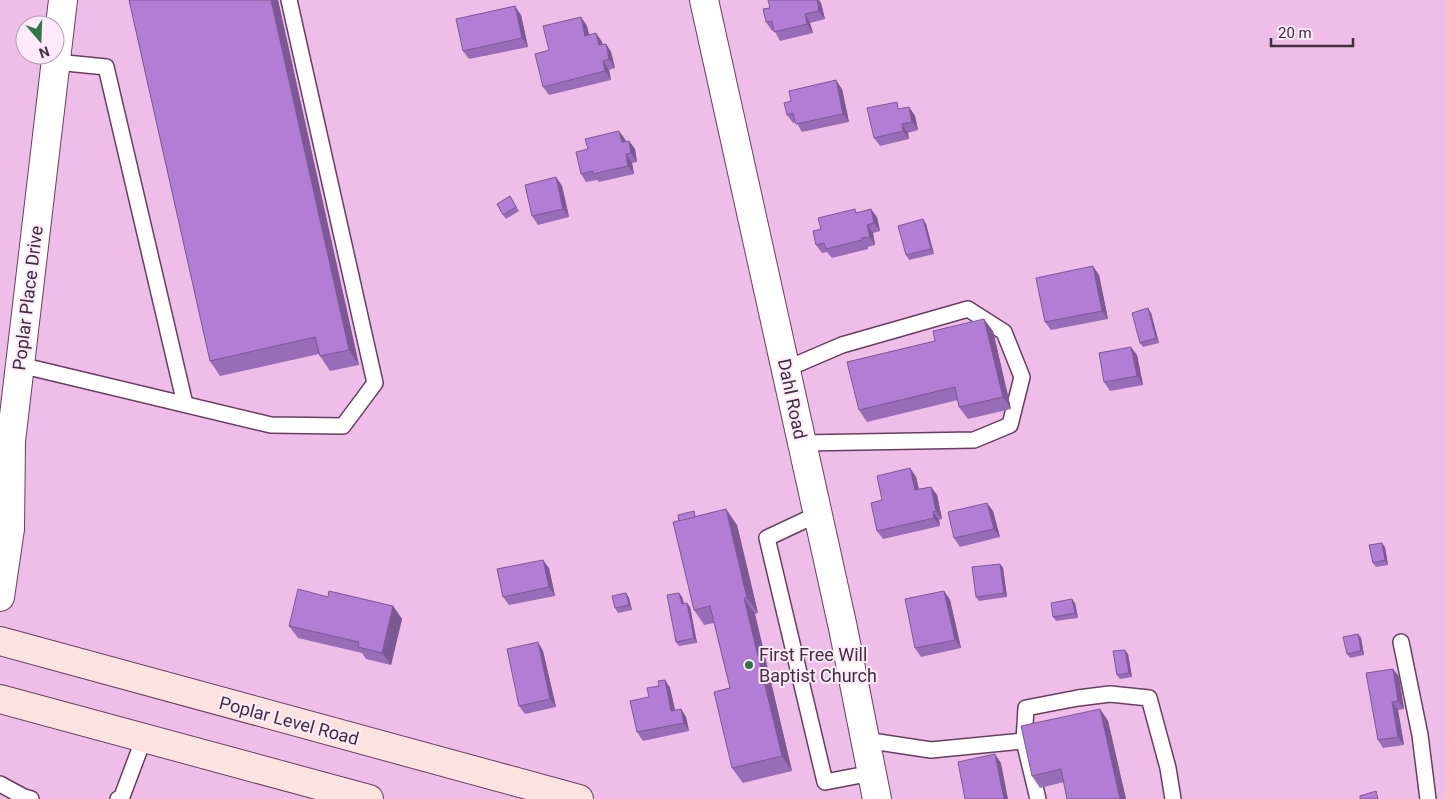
<svg xmlns="http://www.w3.org/2000/svg" width="1446" height="799" font-family="Roboto,sans-serif">
<rect width="100%" height="100%" fill="#efbee8"/>
<g fill="none" stroke-linecap="round" stroke-linejoin="round">
<!-- service casing -->
<g stroke="#673e62" stroke-width="18">
<g id="service">
<path d="M56,62L106,67L185,404"/>
<path d="M20,365L271,425L343,426L375,383L289,0"/>
<path d="M786,369L842,345L968,309L1004,332L1022,377L1010,425L974,440L802,443"/>
<path d="M818,514L767,538L825,782L872,773"/>
<path d="M1401,642L1420,735L1428,799"/>
<path d="M865,740L931,750L1024,741"/>
<path d="M0,784L24,797L31,799"/>
<path d="M118,799H121L144,738"/>
<path d="M1038,799L1024,741L1026,708L1078,698L1110,694L1149,698L1168,768L1173,799"/>
</g>
</g>
<!-- minor casing -->
<g stroke="#673e62" stroke-width="30">
<g id="minor">
<path d="M704,0L843,628L877,799"/>
<path d="M0,597L10,529L11,441L63,0"/>
</g>
</g>
<!-- secondary casing -->
<g stroke="#673e62" stroke-width="30">
<g id="secondary">
<path d="M0,641L579,799"/>
<path d="M0,699L369,799"/>
</g>
</g>
<!-- service -->
<use href="#service" stroke="#fff" stroke-width="15"/>
<!-- minor -->
<use href="#minor" stroke="#fff" stroke-width="28"/>
<!-- secondary -->
<use href="#secondary" stroke="#fde3df" stroke-width="28"/>
</g>
<!-- wall -->
<g fill="#996cb7">
<path d="M129,0H278L359,365L330,371L320,356L319,354L220,376L210,361Z"/>
<path d="M821,3L825,19L810,23L813,33L780,41L774,30L772,31L766,22L770,8Z"/>
<path d="M521,15L528,47L469,59L463,51Z"/>
<path d="M581,17L587,26L589,35L596,33L602,42V44H606L611,52L615,68L609,70L611,80L549,95L543,87L549,50Z"/>
<path d="M842,89L849,122L802,132L796,122L793,123L787,115Z"/>
<path d="M909,107L915,116L918,130L908,133L909,139L880,146L874,138L901,109Z"/>
<path d="M625,139L626,142L629,141L635,149L637,162L632,163L634,174L599,182L597,180L586,182L581,174L588,149Z"/>
<path d="M556,177L562,186L569,217L538,225L532,216Z"/>
<path d="M510,196L519,211L506,219L503,215Z"/>
<path d="M857,212L877,217L880,231L873,233L875,245L868,247V249L832,258L827,252L822,253L816,245L821,229Z"/>
<path d="M923,219L926,224L934,254L909,260L906,255Z"/>
<path d="M1099,275L1108,319L1051,330L1045,322Z"/>
<path d="M1151,313L1159,343L1143,347L1140,343Z"/>
<path d="M993,331L1011,409L968,419L959,407L958,400L867,422L859,410Z"/>
<path d="M1137,355L1143,385L1110,391L1104,382Z"/>
<path d="M910,468L916,477L919,489L931,487L937,495L942,519L939,520L940,526L883,539L877,531L882,500Z"/>
<path d="M993,511L1000,537L960,547L954,538Z"/>
<path d="M697,516L737,525L758,613L755,614L792,771L743,783L732,768L730,688L714,623L704,625L694,610Z"/>
<path d="M1385,547L1388,565L1376,567L1373,563Z"/>
<path d="M1000,564L1003,568L1007,597L979,601L976,597Z"/>
<path d="M549,568L555,596L509,605L503,597Z"/>
<path d="M944,591L950,600L961,648L921,657L915,648Z"/>
<path d="M626,593L629,598L632,610L618,613L615,608Z"/>
<path d="M679,593L682,597L684,603L690,607L697,643L679,646L676,642Z"/>
<path d="M328,597L393,606L402,619L391,665L366,659L362,653L298,638L289,626Z"/>
<path d="M1075,603L1078,618L1056,621L1053,617Z"/>
<path d="M1358,634L1361,638L1364,655L1350,658L1347,654Z"/>
<path d="M543,651L556,707L525,714L519,706Z"/>
<path d="M1128,654L1132,677L1120,679L1117,675Z"/>
<path d="M1393,669L1399,677L1404,709L1398,710L1404,745L1383,748L1378,740Z"/>
<path d="M665,680L670,688L675,710L681,709L686,717L689,731L643,741L637,732L659,686Z"/>
<path d="M1100,709L1108,721L1126,799H1067L1064,782L1040,788L1032,776Z"/>
</g>
<!-- shaded-wall -->
<g fill="#7d5895">
<path d="M271,0H278L359,365L349,350Z"/>
<path d="M817,0H819L821,3L825,19L819,11Z"/>
<path d="M515,6L521,15L528,47L522,38Z"/>
<path d="M805,14L810,23L813,33L807,24Z"/>
<path d="M581,17L587,26L591,44L585,36Z"/>
<path d="M596,33L602,42L605,53L599,45Z"/>
<path d="M606,44L611,52L615,68L609,59Z"/>
<path d="M603,61L609,70L611,80L605,71Z"/>
<path d="M836,80L842,89L849,122L843,114Z"/>
<path d="M909,107L915,116L918,130L912,122Z"/>
<path d="M902,124L908,133L909,139L903,131Z"/>
<path d="M619,131L625,139L628,151L622,142Z"/>
<path d="M629,141L635,149L637,162L631,153Z"/>
<path d="M626,154L632,163L634,174L628,166Z"/>
<path d="M556,177L562,186L569,217L563,209Z"/>
<path d="M871,209L877,217L880,231L874,223Z"/>
<path d="M923,219L926,224L934,254L931,249Z"/>
<path d="M867,225L873,233L875,245L870,237Z"/>
<path d="M1093,266L1099,275L1108,319L1102,311Z"/>
<path d="M1148,308L1151,313L1159,343L1156,338Z"/>
<path d="M984,319L993,331L1011,409L1003,397Z"/>
<path d="M1131,347L1137,355L1143,385L1137,376Z"/>
<path d="M910,468L916,477L921,498L915,490Z"/>
<path d="M931,487L937,495L942,519L936,511Z"/>
<path d="M987,503L993,511L1000,537L994,529Z"/>
<path d="M726,509L737,525L758,613L747,598Z"/>
<path d="M933,512L939,520L940,526L934,518Z"/>
<path d="M1382,543L1385,547L1388,565L1385,560Z"/>
<path d="M543,560L549,568L555,596L549,587Z"/>
<path d="M1000,564L1003,568L1007,597L1004,593Z"/>
<path d="M944,591L950,600L961,648L955,640Z"/>
<path d="M626,593L629,598L632,610L629,605Z"/>
<path d="M679,593L682,597L685,608L682,604Z"/>
<path d="M744,598L755,614L792,771L782,756Z"/>
<path d="M1072,599L1075,603L1078,618L1075,613Z"/>
<path d="M687,603L690,607L697,643L694,638Z"/>
<path d="M393,606L402,619L391,665L382,653Z"/>
<path d="M1358,634L1361,638L1364,655L1361,651Z"/>
<path d="M538,642L543,651L556,707L550,699Z"/>
<path d="M1125,650L1128,654L1132,677L1129,673Z"/>
<path d="M1393,669L1399,677L1404,709L1398,701Z"/>
<path d="M665,680L670,688L677,719L671,711Z"/>
<path d="M1392,702L1398,710L1404,745L1398,737Z"/>
<path d="M681,709L686,717L689,731L684,723Z"/>
<path d="M1100,709L1108,721L1126,799H1120Z"/>
<path d="M995,754L1001,763L1008,799H1004Z"/>
</g>
<!-- building -->
<g fill="#b27dd5" stroke="#7d5895">
<path d="M129,0H271L349,350L320,356L315,337L210,361Z"/>
<path d="M768,0H817L819,11L805,14L807,24L774,32L772,21L766,22L763,9L770,8Z"/>
<path d="M515,6L522,38L463,51L456,19Z"/>
<path d="M581,17L585,36L596,33L599,45L606,44L609,59L603,61L605,71L543,87L535,54L549,50L543,26Z"/>
<path d="M836,80L843,114L796,124L793,113L787,115L784,103L791,101L789,91Z"/>
<path d="M897,102L898,109L909,107L912,122L902,124L903,131L874,138L867,108Z"/>
<path d="M619,131L622,142L629,141L631,153L626,154L628,166L593,174V171L581,174L576,152L588,149L585,139Z"/>
<path d="M556,177L563,209L532,216L525,185Z"/>
<path d="M510,196L516,207L503,215L497,204Z"/>
<path d="M855,209L856,213L871,209L874,223L867,225L870,237L862,238V240L826,249L824,243L816,245L813,231L821,229L818,218Z"/>
<path d="M923,219L931,249L906,255L898,226Z"/>
<path d="M1093,266L1102,311L1045,322L1036,278Z"/>
<path d="M1148,308L1156,338L1140,343L1132,313Z"/>
<path d="M984,319L1003,397L959,407L955,387L859,410L847,362L935,341L933,331Z"/>
<path d="M1131,347L1137,376L1104,382L1099,353Z"/>
<path d="M910,468L915,490L931,487L936,511L933,512L934,518L877,531L871,503L882,500L877,476Z"/>
<path d="M987,503L994,529L954,538L948,512Z"/>
<path d="M726,509L747,598H744L782,756L732,768L714,692L730,688L710,606L694,610L673,522Z"/>
<path d="M694,511L695,517L679,521L678,515Z"/>
<path d="M1382,543L1385,560L1373,563L1369,545Z"/>
<path d="M543,560L549,587L503,597L497,569Z"/>
<path d="M1000,564L1004,593L976,597L972,567Z"/>
<path d="M298,589L328,597L329,591L393,606L382,653L358,647L359,642L289,626Z"/>
<path d="M944,591L955,640L915,648L905,599Z"/>
<path d="M626,593L629,605L615,608L612,596Z"/>
<path d="M679,593L682,604L687,603L694,638L676,642L667,595Z"/>
<path d="M1072,599L1075,613L1053,617L1051,603Z"/>
<path d="M1358,634L1361,651L1347,654L1343,637Z"/>
<path d="M538,642L550,699L519,706L507,649Z"/>
<path d="M1125,650L1129,673L1117,675L1113,651Z"/>
<path d="M1393,669L1398,701L1392,702L1398,737L1378,740L1366,673Z"/>
<path d="M665,680L671,711L681,709L684,723L637,732L630,701L649,697L647,688L659,686L658,681Z"/>
<path d="M1100,709L1120,799H1067L1061,769L1032,776L1021,726Z"/>
<path d="M995,754L1004,799H965L958,762Z"/>
<path d="M1376,791L1378,799H1360V796Z"/>
</g>
<!-- markers -->
<circle fill="#2d7744" stroke="#feeafb" stroke-width="2" cx="749" cy="665" r="5"/>
<g text-anchor="middle" stroke-width="4" stroke-linejoin="round" paint-order="stroke">
<!-- street labels -->
<g font-size="18" fill="#412e3f" stroke="#feeafb">
<text transform="translate(28 298) rotate(-83)" y="6">Poplar Place Drive</text>
<text transform="translate(792 399) rotate(78)" y="6">Dahl Road</text>
<text transform="translate(289 721) rotate(15)" y="6">Poplar Level Road</text>
</g>
<!-- poi labels -->
<g font-size="18" fill="#412e3f" stroke="#feeafb" text-anchor="start">
<text x="759" y="661">First Free Will<tspan x="759" dy="21">Baptist Church</tspan></text>
</g>
</g>
<!-- north arrow -->
<g transform="translate(40 40) rotate(161)"><circle r="24" fill="#feeafb" stroke="#b29fb0"/>
<path d="M0-4L9 19L0 12L-9 19Z" fill="#2d7744"/>
<text y="-8" font-size="14" font-weight="bold" text-anchor="middle" fill="#412e3f">N</text>
</g>
<!-- scale -->
<path d="M1271 38v8h82v-8" fill="none" stroke="#412e3f" stroke-width="2.5"/>
<text x="1278" y="38" font-size="15" fill="#412e3f" stroke="#feeafb" stroke-width="4" paint-order="stroke">20 m</text>
</svg>
